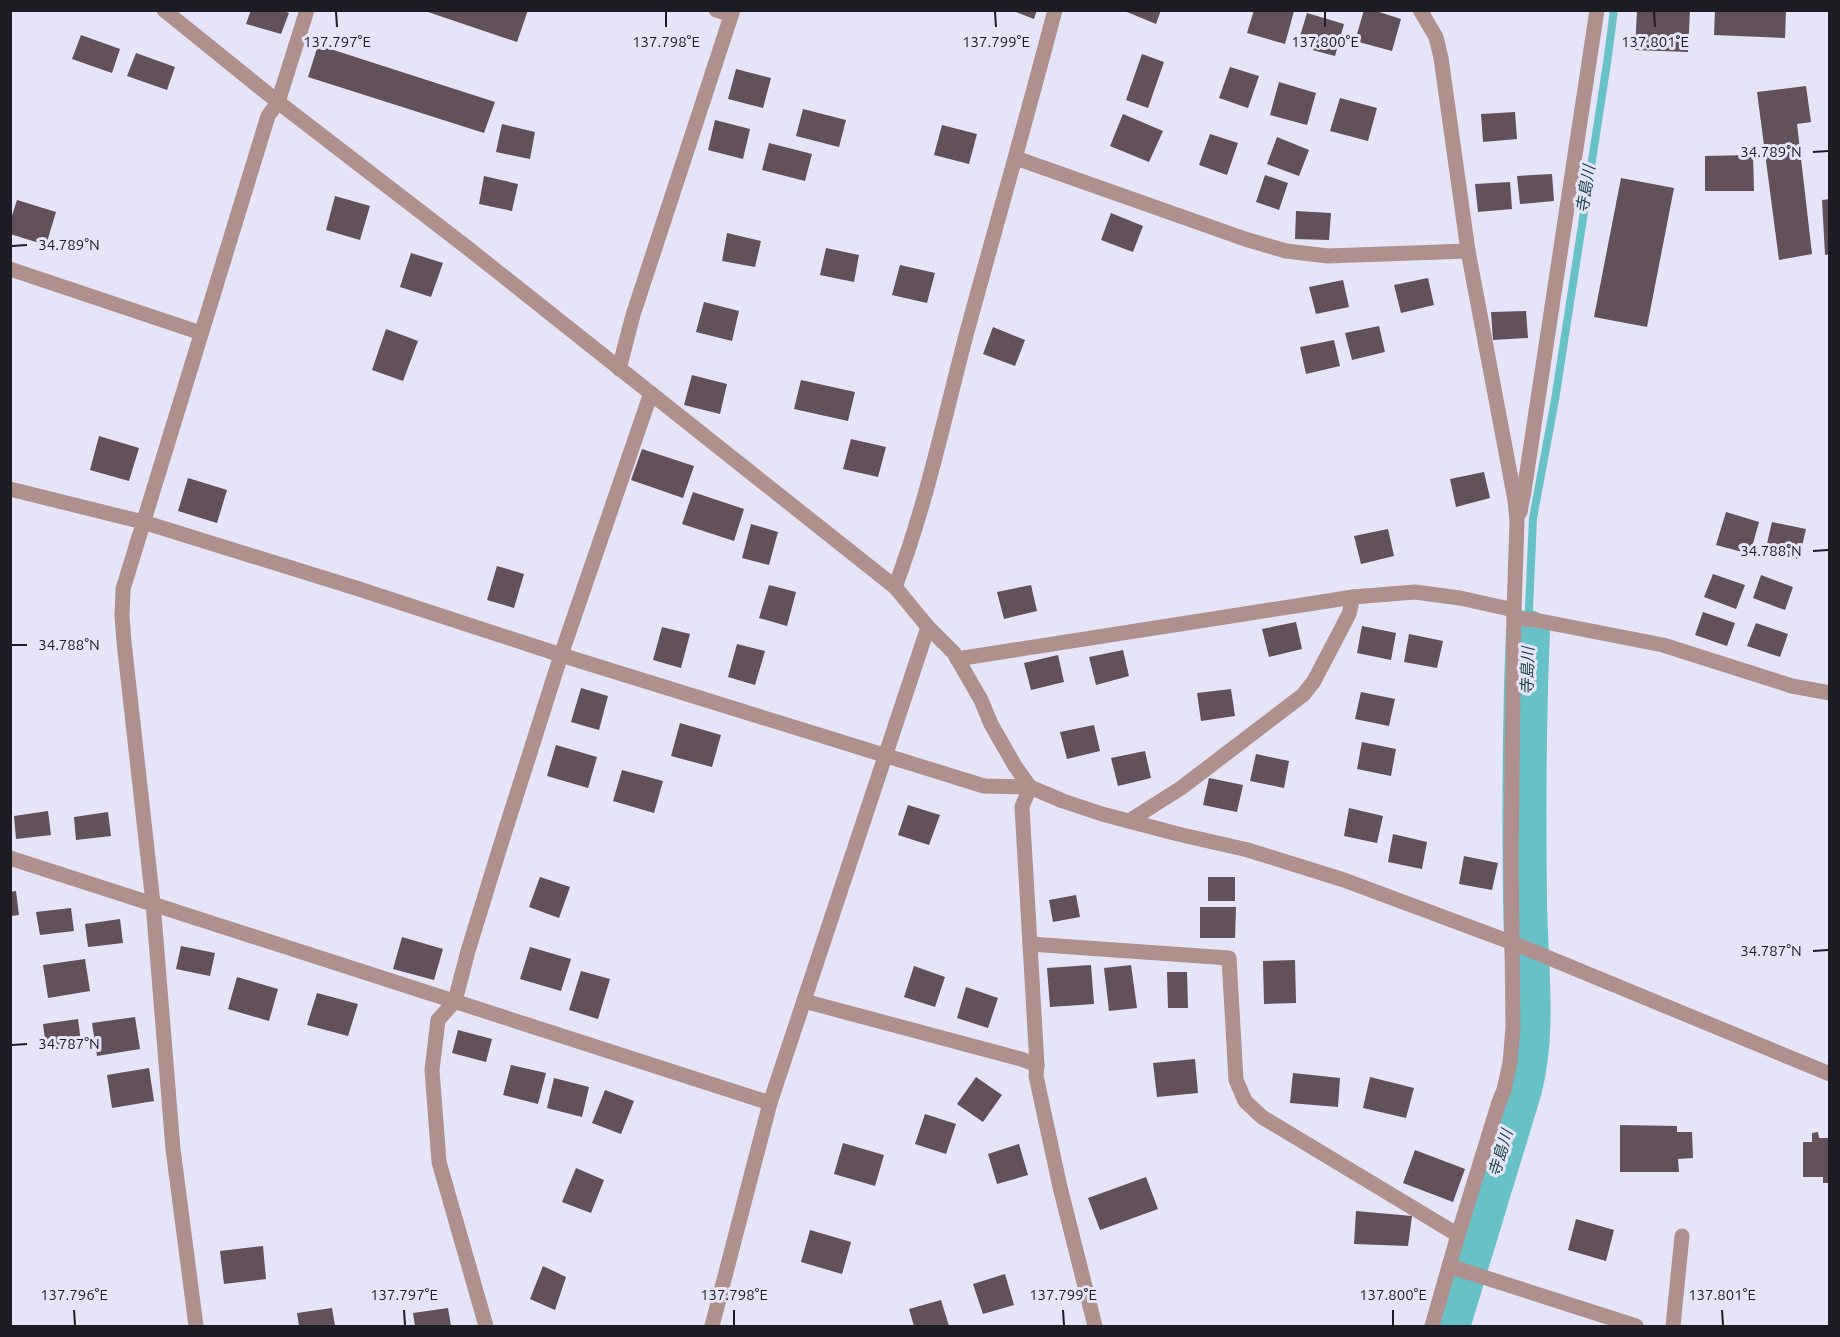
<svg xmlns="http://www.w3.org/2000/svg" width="1840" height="1337" font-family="Ubuntu,'Noto Sans JP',sans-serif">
<rect width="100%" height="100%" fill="#e6e4f8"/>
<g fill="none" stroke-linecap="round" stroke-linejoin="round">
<!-- stream -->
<path stroke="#69c1c8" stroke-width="8" d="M1528,632L1533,518L1555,400L1607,63L1614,10"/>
<!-- river -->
<path stroke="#69c1c8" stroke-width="44" d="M1448,1326L1520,1089C1536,1027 1525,960 1525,897C1524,809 1524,720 1528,632"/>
</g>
<!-- building -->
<g fill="#62505a">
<path d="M251,10H281L289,13L281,34L246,24Z"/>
<path d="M422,10H528L517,42Z"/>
<path d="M1011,10H1037L1034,19Z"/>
<path d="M1122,10H1161L1156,24Z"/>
<path d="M1254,10L1294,11L1285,44L1247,33Z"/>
<path d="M1364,10H1373L1401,19L1392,51L1355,41Z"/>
<path d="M1637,10H1690L1688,52L1635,50Z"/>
<path d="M1715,10H1786L1785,38L1714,35Z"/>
<path d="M1307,13L1344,24L1335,56L1297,46Z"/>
<path d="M81,35L120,49L112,73L72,59Z"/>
<path d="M318,45L495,102L484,133L308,77Z"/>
<path d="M136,53L175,67L167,90L127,76Z"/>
<path d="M1142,54L1164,62L1148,108L1126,100Z"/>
<path d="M1230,67L1259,76L1248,108L1219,98Z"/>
<path d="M736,69L771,78L763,108L728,99Z"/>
<path d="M1279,82L1316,93L1307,125L1270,115Z"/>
<path d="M1806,86L1811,122L1797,124L1812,254L1779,260L1757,92Z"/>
<path d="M1340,98L1377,108L1368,141L1330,131Z"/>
<path d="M803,109L846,120L839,147L796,136Z"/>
<path d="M1515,112L1517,139L1483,142L1481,114Z"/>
<path d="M1123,114L1163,131L1149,162L1110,146Z"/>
<path d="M715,120L750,129L743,159L708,150Z"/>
<path d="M502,124L535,132L530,159L496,152Z"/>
<path d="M942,125L977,134L969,164L934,155Z"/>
<path d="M1210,134L1238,143L1227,175L1199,165Z"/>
<path d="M1277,137L1309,150L1299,176L1267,164Z"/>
<path d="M769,143L812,154L805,181L762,170Z"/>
<path d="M1753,155L1754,191H1705V156Z"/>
<path d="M1552,174L1554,201L1520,204L1517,176Z"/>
<path d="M1265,175L1288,183L1279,210L1256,202Z"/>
<path d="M484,176L518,184L512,211L479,204Z"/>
<path d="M1621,178L1674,188L1647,327L1594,317Z"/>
<path d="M1510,182L1512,209L1478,212L1475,184Z"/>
<path d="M335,196L370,206L360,240L326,230Z"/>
<path d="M1830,199V254L1825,255L1822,200Z"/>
<path d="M17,200L56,212L46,245L10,234V222Z"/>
<path d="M1296,211L1331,213L1329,240L1295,239Z"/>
<path d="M1111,213L1143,226L1133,252L1101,240Z"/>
<path d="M727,233L761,241L755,267L722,261Z"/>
<path d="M826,248L859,255L854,282L820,275Z"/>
<path d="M411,253L443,263L431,297L400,287Z"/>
<path d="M900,265L935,273L927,303L892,295Z"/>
<path d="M1428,278L1434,305L1401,313L1394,285Z"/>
<path d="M1343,280L1349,307L1316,314L1309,287Z"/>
<path d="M704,302L739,311L732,341L696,332Z"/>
<path d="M1526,311L1528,338L1493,340L1491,312Z"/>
<path d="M1379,326L1385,352L1352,360L1345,333Z"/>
<path d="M993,327L1025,340L1015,366L983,354Z"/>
<path d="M386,329L418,341L403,381L372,370Z"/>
<path d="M1334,340L1340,366L1306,374L1300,347Z"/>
<path d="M692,375L727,384L720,414L684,405Z"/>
<path d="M801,380L855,392L848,421L794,409Z"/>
<path d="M99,436L139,448L129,481L90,470Z"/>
<path d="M851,439L886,447L878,477L843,469Z"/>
<path d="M642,449L694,466L683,498L631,480Z"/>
<path d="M1484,472L1490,498L1456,507L1450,479Z"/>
<path d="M188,478L227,490L217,523L178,511Z"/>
<path d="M693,492L744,509L734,541L682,524Z"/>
<path d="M1726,512L1759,522L1750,554L1716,545Z"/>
<path d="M1772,522L1806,529L1799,559L1765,552Z"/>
<path d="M751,524L778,532L769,565L742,558Z"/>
<path d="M1388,529L1394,556L1361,564L1354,536Z"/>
<path d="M497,566L524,574L514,608L487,600Z"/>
<path d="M1713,574L1745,585L1736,609L1704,597Z"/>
<path d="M1761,575L1793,587L1785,610L1753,598Z"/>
<path d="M769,585L796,592L787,626L759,618Z"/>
<path d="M1031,585L1037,611L1004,619L997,592Z"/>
<path d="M1703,612L1735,623L1727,646L1695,635Z"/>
<path d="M1296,622L1302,649L1269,657L1262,629Z"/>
<path d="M1756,623L1788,634L1780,657L1747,646Z"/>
<path d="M1362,626L1396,633L1391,660L1357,653Z"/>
<path d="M662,627L690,634L681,668L653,660Z"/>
<path d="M1409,634L1443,641L1437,668L1404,662Z"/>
<path d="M737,644L765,651L755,685L728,677Z"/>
<path d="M1123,650L1129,676L1096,685L1089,657Z"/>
<path d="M1058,655L1064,682L1031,690L1024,663Z"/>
<path d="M581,688L608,696L599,730L571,722Z"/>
<path d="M1231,689L1235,716L1201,721L1197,693Z"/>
<path d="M1361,692L1395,699L1389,726L1355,719Z"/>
<path d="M680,723L721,735L712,767L671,756Z"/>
<path d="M1094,725L1100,751L1067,759L1060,732Z"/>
<path d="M1362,742L1396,749L1391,776L1357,769Z"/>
<path d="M556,745L597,757L588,788L547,776Z"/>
<path d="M1145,751L1151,778L1118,786L1111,758Z"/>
<path d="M1256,754L1289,761L1284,788L1250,781Z"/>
<path d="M622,770L663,781L654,813L613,801Z"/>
<path d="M1209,778L1243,785L1237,812L1203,805Z"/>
<path d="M908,805L940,815L929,845L898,835Z"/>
<path d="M1349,808L1383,816L1377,843L1344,836Z"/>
<path d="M48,811L51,835L16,839L14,816Z"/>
<path d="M108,812L111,836L76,840L74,817Z"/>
<path d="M1393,834L1427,842L1422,869L1388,862Z"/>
<path d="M1464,856L1498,863L1492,890L1459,884Z"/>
<path d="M540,877L570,887L559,918L529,907Z"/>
<rect x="1208" y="877" width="27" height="24"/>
<path d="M16,891L19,915L10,916V892Z"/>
<path d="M1076,895L1080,917L1053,922L1049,900Z"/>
<path d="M1200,907H1236L1235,938H1200Z"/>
<path d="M71,908L74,931L40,935L36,912Z"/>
<path d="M120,919L123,943L88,947L85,924Z"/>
<path d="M402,937L443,949L434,980L393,969Z"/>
<path d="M181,946L215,953L210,976L176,969Z"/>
<path d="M530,947L571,959L561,991L520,979Z"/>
<path d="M85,959L90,991L48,998L43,965Z"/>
<path d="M1295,960L1296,1003L1264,1004L1263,961Z"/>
<path d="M1091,965L1094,1004L1050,1007L1047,968Z"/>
<path d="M1131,965L1137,1008L1109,1011L1104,968Z"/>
<path d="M914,966L945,977L935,1007L904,997Z"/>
<path d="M581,971L610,979L598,1019L569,1010Z"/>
<path d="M1167,972H1187L1188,1008H1168Z"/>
<path d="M237,977L278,989L269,1021L228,1009Z"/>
<path d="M966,987L998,998L988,1028L957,1018Z"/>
<path d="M317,993L358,1004L348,1036L307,1025Z"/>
<path d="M135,1017L140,1049L97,1056L92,1023Z"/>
<path d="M78,1019L81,1042L46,1047L43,1024Z"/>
<path d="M458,1030L492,1039L486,1062L452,1053Z"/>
<path d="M1195,1059L1198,1093L1157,1097L1153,1063Z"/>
<path d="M511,1065L546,1073L538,1104L503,1095Z"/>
<path d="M149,1068L154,1101L112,1108L107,1075Z"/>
<path d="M1293,1073L1340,1078L1338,1107L1290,1103Z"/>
<path d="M976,1077L1002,1095L983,1122L957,1104Z"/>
<path d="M1370,1077L1414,1088L1406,1118L1363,1108Z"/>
<path d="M554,1078L589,1087L582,1117L547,1108Z"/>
<path d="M605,1090L634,1101L621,1134L592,1123Z"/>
<path d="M925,1114L956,1124L946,1154L915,1144Z"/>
<path d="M1620,1125L1677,1126V1132H1692L1693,1158L1678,1159L1679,1172H1620Z"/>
<path d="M1818,1132L1819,1138H1830V1183H1823V1177H1803V1142H1812V1133Z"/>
<path d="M843,1143L884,1155L875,1186L834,1174Z"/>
<path d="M1019,1144L1028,1175L997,1184L988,1154Z"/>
<path d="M1415,1150L1465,1169L1453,1202L1403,1183Z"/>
<path d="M576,1168L604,1180L591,1213L562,1202Z"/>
<path d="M1146,1177L1158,1209L1100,1230L1088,1198Z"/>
<path d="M1356,1211L1412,1216L1408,1246L1354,1244Z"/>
<path d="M1576,1219L1614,1230L1606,1261L1568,1250Z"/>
<path d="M810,1230L851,1242L842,1274L801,1262Z"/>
<path d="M263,1246L266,1279L224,1284L220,1251Z"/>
<path d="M543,1266L566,1277L555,1310L530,1299Z"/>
<path d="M1005,1274L1014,1305L983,1314L973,1284Z"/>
<path d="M941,1300L949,1326H914L909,1309Z"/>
<path d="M332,1308L335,1326H299L297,1313Z"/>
<path d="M448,1308L451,1326H415L413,1313Z"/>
</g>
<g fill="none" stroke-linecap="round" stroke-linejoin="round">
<!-- minor -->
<g stroke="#af908c" stroke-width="15">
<path d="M716,10L731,15"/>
<path d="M1420,10L1436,37L1441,58L1468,251L1515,500L1517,521L1514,610L1511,859L1513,1027L1510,1063L1504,1090L1499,1102L1458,1235L1432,1326"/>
<path d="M1016,158L1245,239L1286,251L1328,256L1468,251"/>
<path d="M10,269L201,333"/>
<path d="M619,369L633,315L733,10"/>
<path d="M10,489L143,522L359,589L561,655L984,786L1030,787L1022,807L1037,1065L1036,1076L1060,1187L1095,1326"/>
<path d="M1520,512L1524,491L1597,10"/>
<path d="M895,587C927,503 945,414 968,328C997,222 1027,117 1055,10"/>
<path d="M1514,618L1535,620L1663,645L1792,686L1830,693"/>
<path d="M957,659L1353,597"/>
<path d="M1129,821L1181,788L1303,695L1314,681L1349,614L1353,597L1415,592L1460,598L1514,610"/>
<path d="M10,858L770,1103"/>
<path d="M1030,944L1229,958L1236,1080L1245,1101L1262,1117L1458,1235"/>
<path d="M804,1001L1021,1059L1037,1065"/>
<path d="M1449,1266L1636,1326"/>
<path d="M196,1326L173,1149L153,903L124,642L122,616L123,589L268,116L278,102L307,10"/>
<path d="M486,1326L439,1162L432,1070L438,1020L455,1001L468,951L500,847L561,655L651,393"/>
<path d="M712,1326L770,1103L928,627"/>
<path d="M1673,1326L1682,1236"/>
</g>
<!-- tertiary -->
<path stroke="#af908c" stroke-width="15" d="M164,10L278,102L469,249L895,587L928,627L954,653L981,700L991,724L1015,766L1030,787L1063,801L1102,814L1178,834L1248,850L1344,880L1513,943L1830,1074"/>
</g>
<!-- ticks -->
<path fill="none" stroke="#1d1c24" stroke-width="2" d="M336,12L337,27M666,12V27M995,12L996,27M1325,12V27M1654,12L1655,27M1813,152L1828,151M12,246L27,245M1813,551L1828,550M12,645H27M1813,951L1828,950M12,1045L27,1044M74,1310L75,1325M404,1310L405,1325M734,1310V1325M1063,1310L1064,1325M1393,1310V1325M1722,1310L1723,1325"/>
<g text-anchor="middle" stroke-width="6" stroke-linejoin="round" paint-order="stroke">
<!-- water labels -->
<g font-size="16" font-style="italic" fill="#1d464a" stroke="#e6e4f8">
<text transform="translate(1585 189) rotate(-81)" y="6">寺島川</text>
<text transform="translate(1527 671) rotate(-89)" y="6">寺島川</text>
<text transform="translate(1500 1153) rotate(-73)" y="6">寺島川</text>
</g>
</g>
<g font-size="15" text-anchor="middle" fill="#1d1c24" stroke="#e6e4f8" stroke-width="6" stroke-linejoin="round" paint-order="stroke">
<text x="337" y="47">137.797°E</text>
<text x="666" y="47">137.798°E</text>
<text x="996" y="47">137.799°E</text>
<text x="1325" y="47">137.800°E</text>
<text x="1655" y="47">137.801°E</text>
<text x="1771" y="157">34.789°N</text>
<text x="69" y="250">34.789°N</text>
<text x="1771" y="556">34.788°N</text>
<text x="69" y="650">34.788°N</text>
<text x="1771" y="956">34.787°N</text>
<text x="69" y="1049">34.787°N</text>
<text x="74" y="1300">137.796°E</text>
<text x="404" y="1300">137.797°E</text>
<text x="734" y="1300">137.798°E</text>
<text x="1063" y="1300">137.799°E</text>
<text x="1393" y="1300">137.800°E</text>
<text x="1722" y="1300">137.801°E</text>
</g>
<!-- border -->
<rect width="1840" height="1337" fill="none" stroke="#1d1c24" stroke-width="24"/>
</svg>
